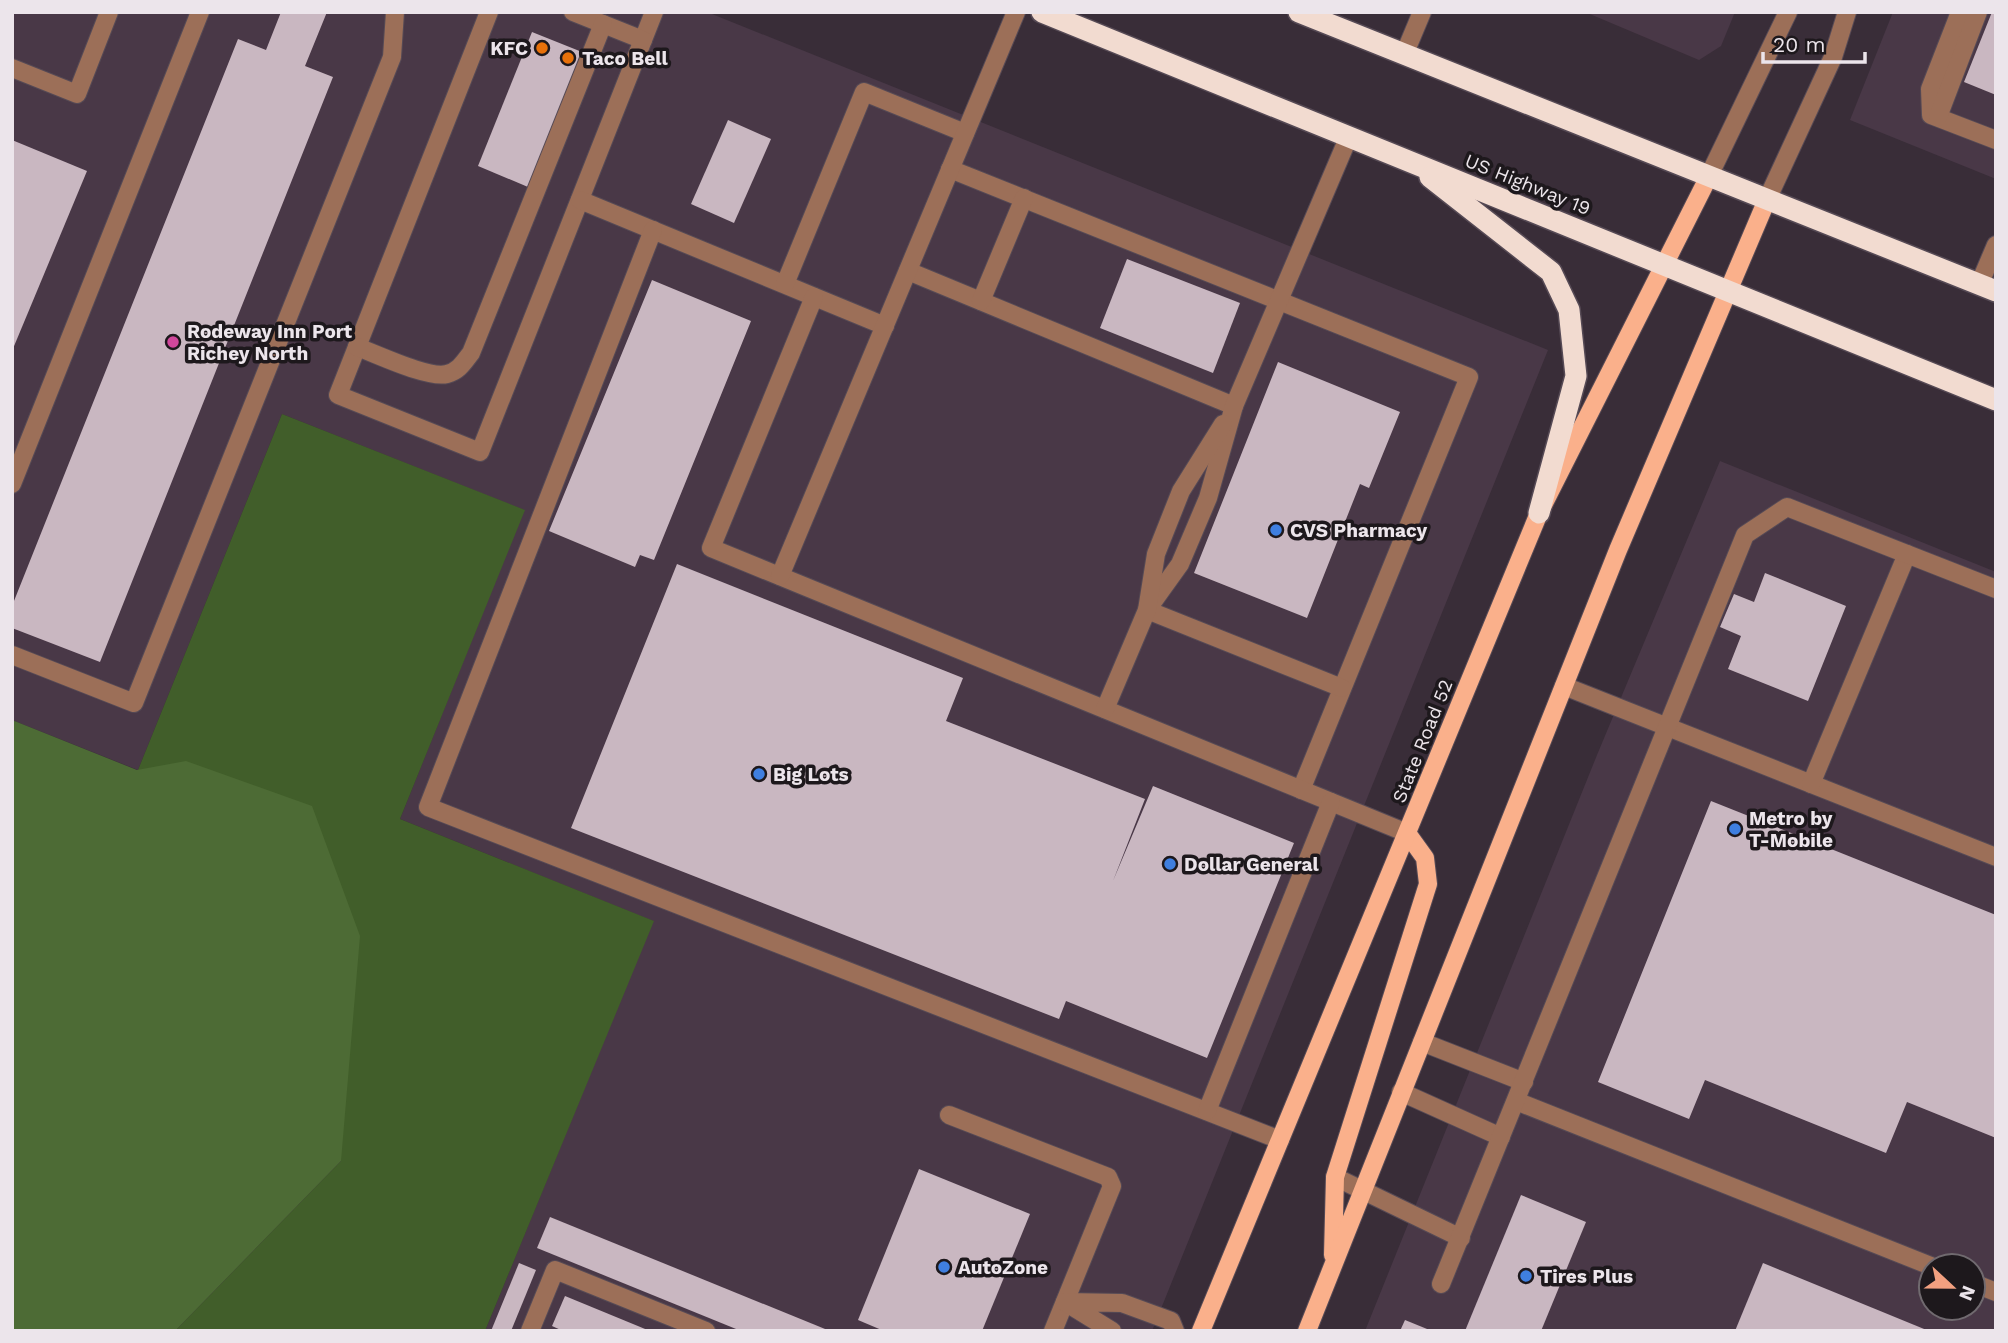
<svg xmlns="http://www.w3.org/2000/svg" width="2008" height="1343" font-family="'Work Sans',sans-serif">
<rect width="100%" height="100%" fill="#392d38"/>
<!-- built -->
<g fill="#493847" fill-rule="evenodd">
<path d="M12,12H707L1548,350L1152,1331H485L653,921L400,819L524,510L282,414L138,770L12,720Z"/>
<path d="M1585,12H1735L1721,46L1699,60Z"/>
<path d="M1893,12H1996V179L1850,120Z"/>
<path d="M1720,461L1996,572V1331H1365L1597,755ZM1931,1266H1973V1308H1931Z"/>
</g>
<!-- green -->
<path fill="#415e2a" d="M282,414L525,510L400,819L654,921L485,1331H175L341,1161L138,770Z"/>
<!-- forest -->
<path fill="#4d6b35" d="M12,720L137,770L186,761L312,806L360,936L341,1161L175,1331H12Z"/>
<!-- building -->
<g fill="#c9b7c1">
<path d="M281,12H327L305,66L333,77L100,662L12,628V606L238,39L266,50Z"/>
<path d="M1992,12H1996V95L1964,82Z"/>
<path d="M532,32L582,52L528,187L478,166Z"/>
<path d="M728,120L771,139L734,223L691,204Z"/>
<path d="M12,140L87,171L12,351Z"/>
<path d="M1127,259L1240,303L1213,373L1100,328Z"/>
<path d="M652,280L751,321L654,560L640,555L635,567L549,531Z"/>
<path d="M1278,362L1400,412L1369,488L1360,484L1307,618L1194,573Z"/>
<path d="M677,564L963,678L946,721L1145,799L1113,881L1153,786L1294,843L1207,1058L1066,1001L1059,1019L571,828Z"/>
<path d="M1765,573L1846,606L1808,701L1728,669L1741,636L1720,627L1734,594L1754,602Z"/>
<path d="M1711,801L1996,915V1138L1907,1102L1886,1153L1705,1080L1689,1119L1598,1082Z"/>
<path d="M919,1169L1030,1214L982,1331H884L858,1320Z"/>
<path d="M1521,1195L1586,1222L1541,1331H1465Z"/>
<path d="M550,1217L830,1331H741L537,1248Z"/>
<path d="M519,1263L536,1270L511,1331H491Z"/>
<path d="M1763,1263L1929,1331H1735Z"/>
<path d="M565,1296L650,1331H563L552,1326Z"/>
<path d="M1405,1320L1432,1331H1400Z"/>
</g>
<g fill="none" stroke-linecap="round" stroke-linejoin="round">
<!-- minor casing -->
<g stroke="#564a55" stroke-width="20">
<g id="minor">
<path d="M489,12L338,395L480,452L654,12"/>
<path d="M573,12L643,40"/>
<path d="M1960,12L1930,89L1931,115L1996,140"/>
<path d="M1404,55L1422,12"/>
<path d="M12,68L77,94L109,12"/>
<path d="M1938,117L1978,12"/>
<path d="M950,169L1469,377L1301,790"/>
<path d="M1708,178L1788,12"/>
<path d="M580,200L885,326"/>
<path d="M1766,202L1833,57L1847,12"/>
<path d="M653,230L428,807L1280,1140"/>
<path d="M908,271L1234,406"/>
<path d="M785,284L864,92L965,133"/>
<path d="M1979,285L1996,245"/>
<path d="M814,297L711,548L1407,833"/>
<path d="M981,301L1024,198"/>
<path d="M357,347C377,354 428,379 447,374C459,371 464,362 471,353L603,24"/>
<path d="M12,484L200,12"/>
<path d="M780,576L1016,12"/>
<path d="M12,655L134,703L392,57L395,12"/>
<path d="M1564,686L1996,857"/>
<path d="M1342,688L1147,610L1180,564L1208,498L1234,406L1349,136"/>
<path d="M1105,709L1147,610L1156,554L1181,491L1223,424"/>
<path d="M1811,784L1907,554"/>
<path d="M1422,1042L1524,1082"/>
<path d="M1401,1092L1501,1137"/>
<path d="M1516,1101L1931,1266"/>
<path d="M1207,1111L1331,802"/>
<path d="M949,1115L1108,1177L1112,1186L1053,1331"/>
<path d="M1335,1177L1461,1238"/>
<path d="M1973,1283L1996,1292"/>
<path d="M1441,1284L1745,535L1787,507L1996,589"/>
<path d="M530,1331L555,1270L706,1331"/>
<path d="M1112,1331L1065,1302L1122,1303L1171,1321L1175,1331"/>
</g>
</g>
<!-- major casing -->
<g stroke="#564a55" stroke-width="20">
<g id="major">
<path d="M1333,1255L1335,1177L1428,884L1425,858L1407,833"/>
<path d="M1201,1331L1539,513L1708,178"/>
<path d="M1307,1331L1618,550L1766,202"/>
</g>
</g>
<!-- highway casing -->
<g stroke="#564a55" stroke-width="24">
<g id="highway">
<path d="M1042,12L1996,400"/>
<path d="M1299,12L1996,291"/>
<path d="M1430,177L1551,272L1569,310L1576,376L1539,513"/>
</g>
</g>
<!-- minor -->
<use href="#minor" stroke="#9c6f58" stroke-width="18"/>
<!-- major -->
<use href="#major" stroke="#fab08b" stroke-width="18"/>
<!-- highway -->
<use href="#highway" stroke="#f2dbd0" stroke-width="21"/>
</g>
<!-- markers -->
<g fill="#e8710a" stroke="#1d181c" stroke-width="2.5">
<circle cx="542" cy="48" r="7"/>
<circle cx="568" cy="58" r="7"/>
</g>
<circle fill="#d1479c" stroke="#1d181c" stroke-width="2.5" cx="173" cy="342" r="7"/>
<g fill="#3f7fe0" stroke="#1d181c" stroke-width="2.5">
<circle cx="1276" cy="530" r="7"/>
<circle cx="759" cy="774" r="7"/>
<circle cx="1735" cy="829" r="7"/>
<circle cx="1170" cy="864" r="7"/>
<circle cx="944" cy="1267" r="7"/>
<circle cx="1526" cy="1276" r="7"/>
</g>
<g text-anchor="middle" stroke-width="7" stroke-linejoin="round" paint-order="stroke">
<!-- poi labels -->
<g font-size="19" font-weight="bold" fill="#ece5eb" stroke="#1d181c" text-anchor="start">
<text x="528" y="55" text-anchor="end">KFC</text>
<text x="582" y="65">Taco Bell</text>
<text x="187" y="338">Rodeway Inn Port<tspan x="187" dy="22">Richey North</tspan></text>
<text x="1290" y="537">CVS Pharmacy</text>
<text x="773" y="781">Big Lots</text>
<text x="1749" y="825">Metro by<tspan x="1749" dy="22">T-Mobile</tspan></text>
<text x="1184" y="871">Dollar General</text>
<text x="958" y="1274">AutoZone</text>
<text x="1540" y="1283">Tires Plus</text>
</g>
<!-- street labels -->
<g font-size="19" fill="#ece5eb" stroke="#1d181c">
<text transform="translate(1528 184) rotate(22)" y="7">US Highway 19</text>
<text transform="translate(1422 741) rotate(-68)" y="7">State Road 52</text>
</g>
</g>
<!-- border -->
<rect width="2008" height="1343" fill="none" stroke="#ece5eb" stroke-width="28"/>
<!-- north arrow -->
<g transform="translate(1952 1287) rotate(112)"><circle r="33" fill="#1d181c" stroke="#706a6f" stroke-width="2"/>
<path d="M0-5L12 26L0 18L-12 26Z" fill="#f2a080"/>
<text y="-10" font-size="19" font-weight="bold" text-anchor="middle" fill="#ece5eb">N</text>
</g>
<!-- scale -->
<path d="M1763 52v10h102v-10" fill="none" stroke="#ece5eb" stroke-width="3.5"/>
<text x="1773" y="52" font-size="21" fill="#ece5eb" stroke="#1d181c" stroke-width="5" paint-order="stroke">20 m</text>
</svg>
